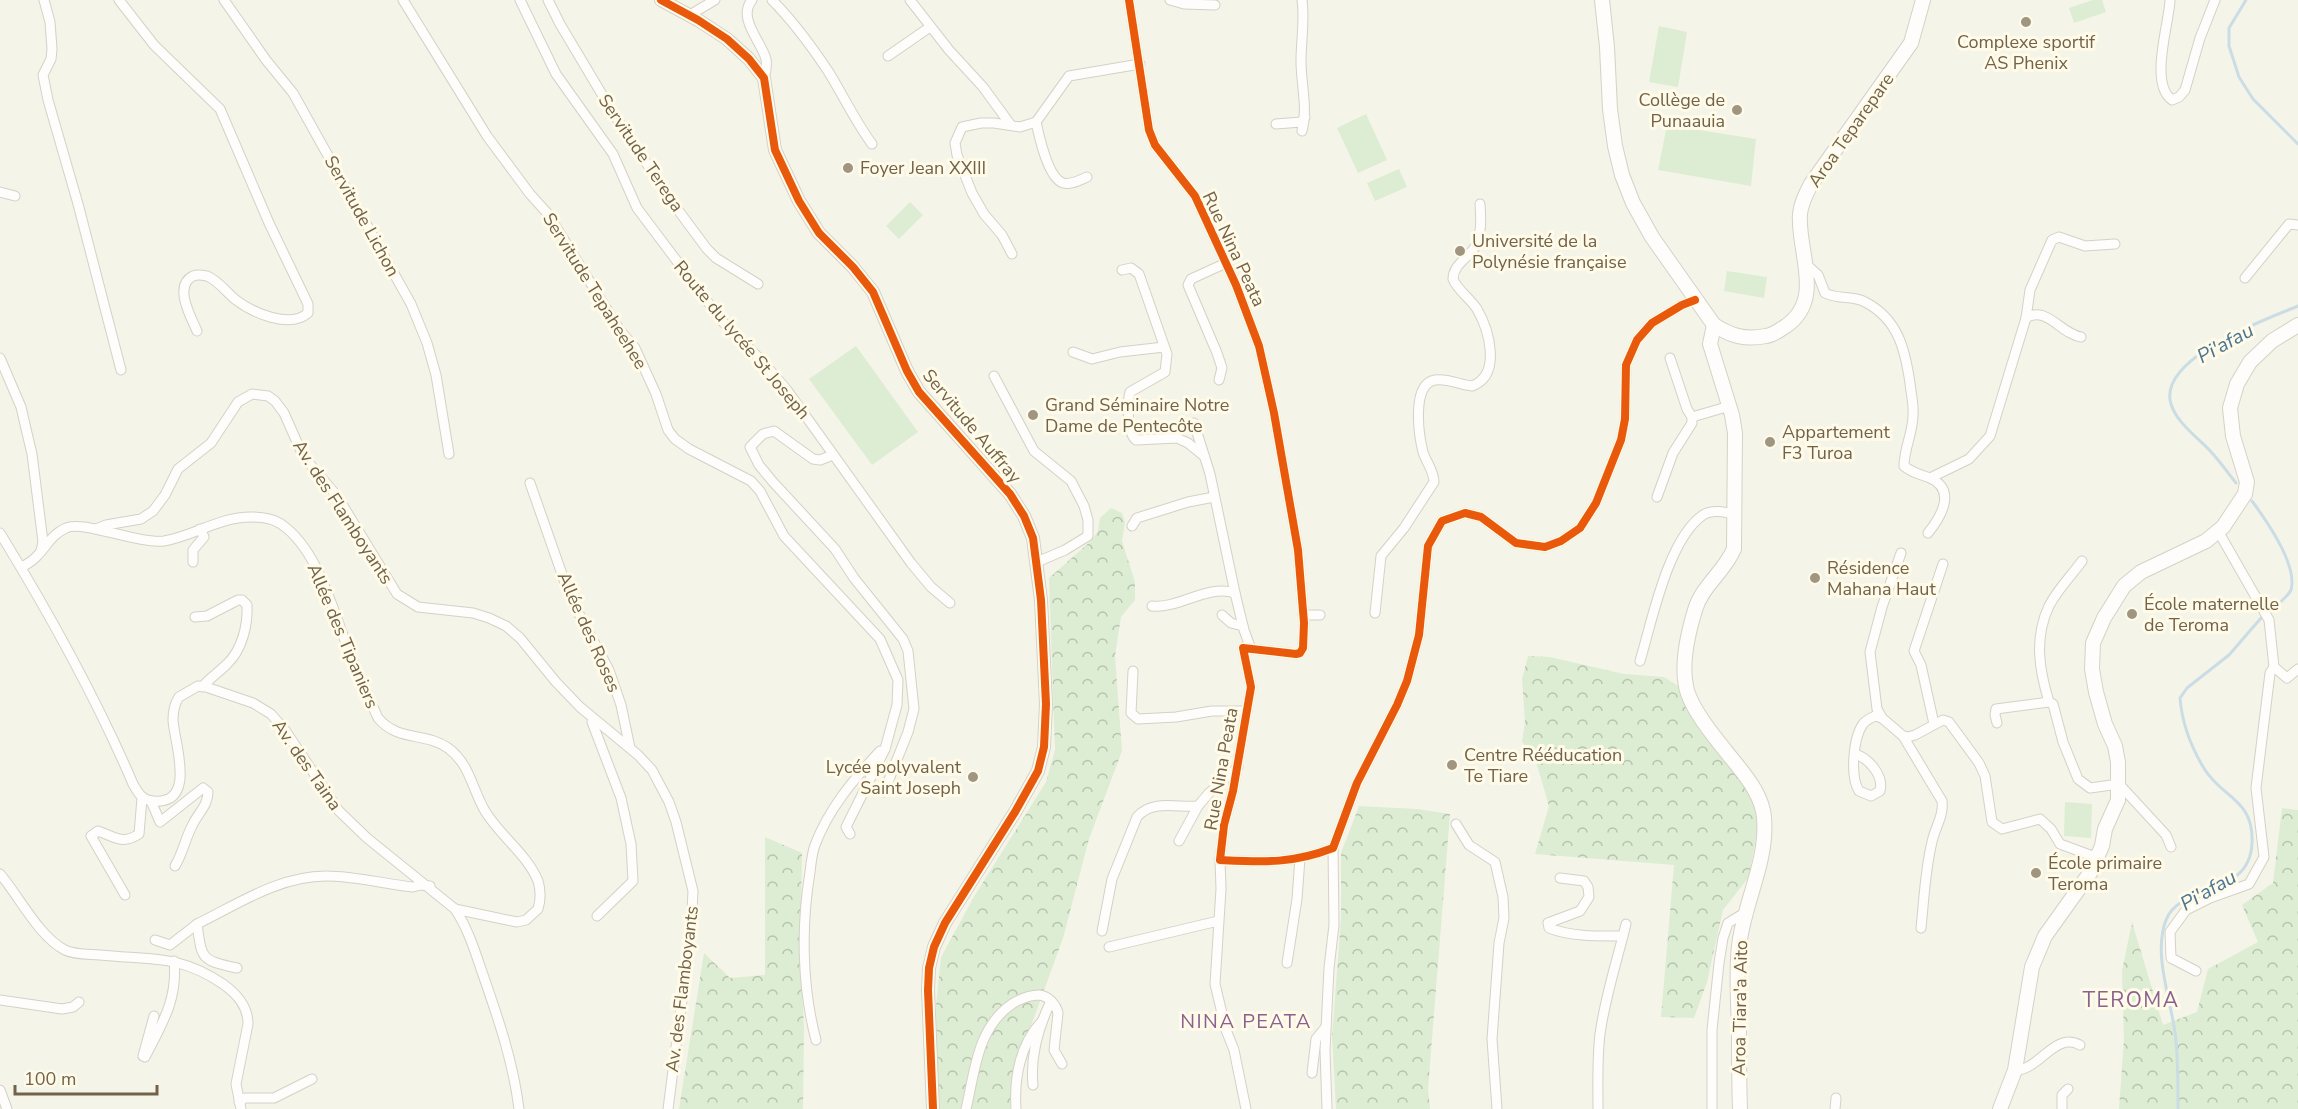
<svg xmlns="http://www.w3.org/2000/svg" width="2298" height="1109" font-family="'Nunito Sans',sans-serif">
<defs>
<pattern id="forest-crowns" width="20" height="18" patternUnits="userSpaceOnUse" patternTransform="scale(1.5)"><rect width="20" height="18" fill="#dcedd3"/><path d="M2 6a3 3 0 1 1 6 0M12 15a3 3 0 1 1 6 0" fill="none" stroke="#b7c3ad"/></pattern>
</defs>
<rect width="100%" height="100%" fill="#f5f4e8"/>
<!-- forest -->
<g fill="url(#forest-crowns)">
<path d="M1111,508L1122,513L1125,522L1122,541L1135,582V600L1121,617L1115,656L1122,751L1089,839L1063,938L1034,1018L1014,1064L1010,1109H940L935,1015L941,957L975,895L1046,782L1055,750L1049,578L1091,541L1098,531L1100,518Z"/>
<path d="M1528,656L1550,657L1624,674L1664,677L1680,687L1754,796L1758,827L1749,877L1723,910L1707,982L1694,1018L1661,1017L1674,865L1535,854L1549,806L1535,758L1522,742L1525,722L1522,679Z"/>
<path d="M1359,806L1417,809L1450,814L1428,1089L1430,1109H1336L1332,1036L1341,919V853Z"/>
<path d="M2282,808L2298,810V1109H2119L2124,1039L2122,971L2132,922L2163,1025L2197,1012L2208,969L2258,942L2242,905L2273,883Z"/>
<path d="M765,837L802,853L800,950L804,1028L803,1109H679L704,953L730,978L765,975Z"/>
</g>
<!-- pitch -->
<g fill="#dcedd3">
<path d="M2093,0H2102L2106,12L2074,23L2069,8Z"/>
<path d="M1659,26L1687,32L1678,87L1649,82Z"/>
<path d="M1366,114L1387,160L1358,173L1337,128Z"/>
<path d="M1667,125L1756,139L1751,186L1658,170Z"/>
<path d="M1399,169L1407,187L1375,201L1367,183Z"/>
<path d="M910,202L923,215L899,239L886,226Z"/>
<path d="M1727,271L1767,277L1764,298L1724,291Z"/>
<path d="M856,346L918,432L872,465L809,379Z"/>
<path d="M2065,802L2092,804L2091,838L2064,836Z"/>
</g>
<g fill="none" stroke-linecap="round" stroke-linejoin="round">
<!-- stream -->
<g stroke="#cadde5" stroke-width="3">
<path d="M2246,0L2229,28V46L2239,77L2253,99L2298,144"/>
<path d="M2236,483C2228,473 2221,463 2213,454C2200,439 2177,424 2171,404C2157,358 2267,319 2298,306"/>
<path d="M2252,501C2266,520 2298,565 2291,590C2288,596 2279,603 2275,607"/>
<path d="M2178,1109C2178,1087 2178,1063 2176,1041C2173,1004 2152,956 2166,920C2181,882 2250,898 2252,843C2254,800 2224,799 2205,770C2192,749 2182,723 2180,698L2187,688L2229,655L2261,618"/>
</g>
<!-- minor casing -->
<g stroke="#d4d1c6" stroke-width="11">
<g id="minor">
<path d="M44,0L50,22L52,49L51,59L43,75L48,100L78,204L121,370"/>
<path d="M119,0L154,45L220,109L269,223L308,304V313C290,329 253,313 236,300C226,292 219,281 207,276C202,275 198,274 193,276C173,286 191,317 197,331"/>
<path d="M224,0L266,60L293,93L411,304L427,343L436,375L449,454"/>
<path d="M403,0L487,136L530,194L548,214L619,329L635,348L656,394L668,430L675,439L689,449L751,481L760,491L784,536L880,639L898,680L897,705L885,749L846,827L850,834"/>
<path d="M520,0L556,74L613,154L637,208L722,321L763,362L787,390L911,563L931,587L950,603"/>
<path d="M548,0L560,24L613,113L675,206L707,249L716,258L758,284"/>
<path d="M752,0C737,18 761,41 766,59C767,65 766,72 764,78"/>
<path d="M772,0C793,21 812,47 828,71C843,95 855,121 872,144"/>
<path d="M910,0L949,50L983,87L1010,124"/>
<path d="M1129,0L1149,130L1155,145L1195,196L1236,285L1259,346L1274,413L1298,550L1304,623L1303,648L1300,653L1296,654L1243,648L1251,687L1233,791L1224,825L1220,860C1263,862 1292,864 1333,848L1357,783L1397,705L1407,681L1419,635L1428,546L1442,521L1465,513L1481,517L1516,543L1545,547L1561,541L1580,528L1596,503L1621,440L1625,419L1626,365L1637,340L1652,323L1682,305L1695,300"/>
<path d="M1170,0L1184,4L1215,5"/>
<path d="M1302,0C1305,20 1301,40 1301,61C1301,84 1308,108 1302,131"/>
<path d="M2170,0C2169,25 2149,83 2172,100L2179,97L2185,90L2200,38L2215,0"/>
<path d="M688,16L715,0"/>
<path d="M888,56L930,27"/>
<path d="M1036,122C1039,136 1048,178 1063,183C1071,185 1080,180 1087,177"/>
<path d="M1276,124L1301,122L1305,117"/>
<path d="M0,192L15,196"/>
<path d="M1012,254L1002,235L984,214L972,193L957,155L955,143L962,127L981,123H994L1020,127L1036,122L1069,76L1140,64"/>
<path d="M1806,264L1818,275L1825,293C1838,300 1853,295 1865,302C1898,319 1905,349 1910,383C1911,394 1914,405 1913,415C1913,433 1904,448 1904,466C1912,473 1920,474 1930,478C1957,490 1941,517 1928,533"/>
<path d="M1122,270L1131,268L1139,274L1167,354L1165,372L1130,392C1127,403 1127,433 1136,440L1177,438L1188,443L1204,456"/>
<path d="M2245,278L2289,224L2298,225"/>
<path d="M2026,318C2046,305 2061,334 2081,337"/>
<path d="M1073,352L1092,359L1120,352L1164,347"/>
<path d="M0,358L21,407L27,433L32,454L43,542L41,551"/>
<path d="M1670,358L1687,409L1692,417"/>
<path d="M994,376L1034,451L1071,481L1084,506L1088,520V536L1065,550L1037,562"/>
<path d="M1219,380L1222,368L1217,353L1188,285L1191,279L1226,263"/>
<path d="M1194,423L1210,474L1235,593L1244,630L1251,649"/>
<path d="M833,455L820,460L813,459L774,431L763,434L750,447L759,465L773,482L835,549L854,578L903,639L908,651L914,709L908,732L884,792"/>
<path d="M1930,478L1969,459L1990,436L2026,318L2030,290L2052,240L2059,237L2085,246L2115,244"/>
<path d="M530,483L570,597L609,670L621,705L630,748"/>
<path d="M1657,497L1673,453L1692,423V417L1730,406"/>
<path d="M1132,526L1137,518L1188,502L1214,497"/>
<path d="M96,529L106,525L141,519L153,511L165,495L178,469L211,443L238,402L252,394L268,396L275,401L284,413L300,449L308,462L337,496L397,594L418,607L473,613L489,618L506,626L520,638L556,682L580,707L638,755L652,770L669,802L676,822L693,891L691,930L668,1109"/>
<path d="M2218,531L2269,620L2274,667L2287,678L2298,669"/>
<path d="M0,533C49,613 96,697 133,784C138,793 142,800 153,801C198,805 174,742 173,720C173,712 175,703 179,697L198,686L206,687L253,703L271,714L285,730L339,811L367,838L455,909C467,927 474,948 481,969C497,1015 513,1060 519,1109"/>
<path d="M2082,561C2071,576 2057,590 2049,606C2034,638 2039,669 2049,702L2053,704L2063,742L2078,779L2090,788L2119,784L2166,835L2171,847"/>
<path d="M193,562V550L204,537L200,529"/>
<path d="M22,567C27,564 33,561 37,556C47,546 52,534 66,528C83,520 137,544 164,541C194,536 219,517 251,517C262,517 272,518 281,524C318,549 333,611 349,651C358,673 368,696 378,718C398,742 426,732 448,748C470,764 472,789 485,811C500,836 527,854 538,881C541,891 541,899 538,909L526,920L517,922L455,909"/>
<path d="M1152,606C1179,609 1207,584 1235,593"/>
<path d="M1375,613L1381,556L1404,528L1434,482C1434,471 1426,462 1423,452C1419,436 1411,384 1435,380C1448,378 1460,385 1472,386C1502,375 1489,330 1477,309C1470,298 1458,291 1453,279C1453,265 1468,258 1475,247C1482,234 1481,218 1480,204"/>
<path d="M1222,615L1231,623L1243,626"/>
<path d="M1303,615H1320"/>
<path d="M195,617L207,616L238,600H242L247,605C248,625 242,650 227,664C219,672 210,678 202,687"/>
<path d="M1640,661C1652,621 1668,539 1703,515C1712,509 1725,512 1734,514"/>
<path d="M1133,671L1131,713L1138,719L1176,717L1212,711H1247"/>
<path d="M593,718L592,722L621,798L631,844L633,881L597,916"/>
<path d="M1882,718L1877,709L1870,652L1882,607L1901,553"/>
<path d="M1997,723L1995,715L1996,709L2049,702"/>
<path d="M1934,724L1921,665L1914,651L1943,564"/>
<path d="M1903,736L1942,801C1944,816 1935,827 1932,842C1925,870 1924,900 1921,928"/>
<path d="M1855,754C1869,758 1884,776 1880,791L1871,796L1859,791C1850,777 1853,738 1863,724C1866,720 1871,718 1875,716L1882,718L1903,736L1908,737L1915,735L1943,720L1949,722L1979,763L1985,776L1992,822L2002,829L2040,819L2051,829L2060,844L2098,858"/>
<path d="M151,801L160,822L203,788L208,792C208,806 197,814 192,826C185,839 183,853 175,866"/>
<path d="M1456,824L1469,845L1495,862L1503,897L1504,918L1499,943L1492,1039L1497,1109"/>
<path d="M1179,841L1198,806L1209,793L1238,767"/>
<path d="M1220,860L1221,889L1215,984L1226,1030L1234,1050L1246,1109"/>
<path d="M0,874C19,896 39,937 65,950C75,955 89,954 100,955C150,960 179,954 223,984C237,994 248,1006 248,1024L236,1084L241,1109"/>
<path d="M1560,878L1584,881L1588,887L1589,897L1580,911L1548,923L1549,928C1571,937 1600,936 1623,936"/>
<path d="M125,895L91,836L98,831C115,837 122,845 139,834L142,798"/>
<path d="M1102,931L1112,879L1137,817C1152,799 1177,808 1198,806"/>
<path d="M155,940L170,945L197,924"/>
<path d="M1109,947L1218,921"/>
<path d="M1287,963L1297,899L1300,858"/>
<path d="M237,968C200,960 202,959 197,924C238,904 279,876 326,876C355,876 384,884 413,887L421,885L430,886"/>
<path d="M2196,971L2171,958L2170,932L2186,910L2210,898L2249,884L2264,857L2256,788L2270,673L2274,667"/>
<path d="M0,1000L62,1009L73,1007L79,1002"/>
<path d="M154,1016L143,1056L145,1057C162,1024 178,999 174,961"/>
<path d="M816,1040C802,987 801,926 810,872C811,863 812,853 815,845C829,808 854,779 880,751"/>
<path d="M2015,1070C2039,1071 2055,1031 2080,1045"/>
<path d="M1312,1073L1316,1039L1326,1027"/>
<path d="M1033,1085C1030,1055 1038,1028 1051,1001"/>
<path d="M0,1090L7,1109"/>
<path d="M239,1102L245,1098H274L312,1079"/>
<path d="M966,1109C975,1071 977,1028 1012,1004C1020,999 1029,995 1039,995C1048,996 1056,1004 1058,1013L1054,1050L1062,1064"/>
<path d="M1016,1109C1014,1078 1020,1044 1042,1021"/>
<path d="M1327,1109L1325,1050L1329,968L1334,925L1333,848"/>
<path d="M1598,1109C1598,1084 1597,1059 1600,1034C1605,997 1617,961 1626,924"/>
<path d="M1712,1109V1030L1719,963L1723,938L1728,923L1746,912"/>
<path d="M1835,1109L1836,1098"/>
<path d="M2062,1109V1095L2068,1089"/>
</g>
</g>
<!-- tertiary casing -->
<g stroke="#d4d1c6" stroke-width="14">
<path id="tertiary" d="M661,0L698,20L727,39L749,59L764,78L775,150L799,201L819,233L853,267L873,292L907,371L919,392L1010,494L1024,516L1033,538L1041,600L1046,704L1044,747L1038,771L1015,812L945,923L934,947L929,968L928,990L933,1109"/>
</g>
<!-- secondary casing -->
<g stroke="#d5d1c6" stroke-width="16">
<g id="secondary">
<path d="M1602,0L1607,47L1610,109L1615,146L1622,175L1633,203L1652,237L1714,325C1731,336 1745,340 1766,336C1774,335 1779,330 1786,326C1825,299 1797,251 1800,214C1801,203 1806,194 1811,184L1911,43L1923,0"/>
<path d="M1714,325L1710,344L1732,415L1735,433L1734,549C1724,572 1702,586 1695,610C1688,633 1681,662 1686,686C1690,710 1722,746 1737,765C1749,780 1762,797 1764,817C1768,862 1744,902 1739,946C1736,972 1738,1000 1739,1027C1739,1054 1739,1082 1740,1109"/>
<path d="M2000,1109L2015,1070L2032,967L2045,936L2090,873L2102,846L2105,829L2118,800V762L2115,746L2105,724L2096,692L2092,669L2093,643L2104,618L2124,586L2141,572L2206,541L2223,527L2245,494L2247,482L2233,436L2230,408L2237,384L2250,362L2272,341L2298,325"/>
</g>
</g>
<!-- minor -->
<use href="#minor" stroke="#fefdfc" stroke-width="9"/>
<!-- tertiary -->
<use href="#tertiary" stroke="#fefdfc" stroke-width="12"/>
<!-- secondary -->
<use href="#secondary" stroke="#fefdfc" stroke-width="14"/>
<!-- cycleway casing -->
<g stroke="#fffbe8" stroke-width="11">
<g id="cycleway">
<path d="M661,0L698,20L727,39L749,59L764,78L775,150L799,201L819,233L853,267L873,292L907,371L919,392L1010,494L1024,516L1033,538L1041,600L1046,704L1044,747L1038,771L1015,812L945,923L934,947L929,968L928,990L933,1109"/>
<path d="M1129,0L1149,130L1155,145L1195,196L1236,285L1259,346L1274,413L1298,550L1304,623L1303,648L1300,653L1296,654L1243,648L1251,687L1233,791L1224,825L1220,860C1263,862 1292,864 1333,848L1357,783L1397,705L1407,681L1419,635L1428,546L1442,521L1465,513L1481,517L1516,543L1545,547L1561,541L1580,528L1596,503L1621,440L1625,419L1626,365L1637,340L1652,323L1682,305L1695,300"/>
</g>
</g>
<!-- cycleway -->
<use href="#cycleway" stroke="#e8590c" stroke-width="8"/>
</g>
<!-- markers -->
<g fill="#a09581" stroke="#fffbe8" stroke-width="2">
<circle cx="2026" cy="22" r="6"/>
<circle cx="1737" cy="110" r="6"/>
<circle cx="848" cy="168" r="6"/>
<circle cx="1460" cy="251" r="6"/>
<circle cx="1033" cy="415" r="6"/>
<circle cx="1770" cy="442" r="6"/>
<circle cx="1815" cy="578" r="6"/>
<circle cx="2132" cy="614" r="6"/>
<circle cx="1452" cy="765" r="6"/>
<circle cx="973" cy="777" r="6"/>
<circle cx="2036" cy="873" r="6"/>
</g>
<g text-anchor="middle" stroke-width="6" stroke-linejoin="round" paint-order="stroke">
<!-- poi labels -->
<g font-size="18" fill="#726249" stroke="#fffbe8" text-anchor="start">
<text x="2026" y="48" text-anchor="middle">Complexe sportif<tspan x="2026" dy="21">AS Phenix</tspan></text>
<text x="1725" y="106" text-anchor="end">Collège de<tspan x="1725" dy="21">Punaauia</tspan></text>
<text x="860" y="174">Foyer Jean XXIII</text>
<text x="1472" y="247">Université de la<tspan x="1472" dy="21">Polynésie française</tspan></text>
<text x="1045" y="411">Grand Séminaire Notre<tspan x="1045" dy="21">Dame de Pentecôte</tspan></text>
<text x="1782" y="438">Appartement<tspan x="1782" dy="21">F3 Turoa</tspan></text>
<text x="1827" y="574">Résidence<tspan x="1827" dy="21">Mahana Haut</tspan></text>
<text x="2144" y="610">École maternelle<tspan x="2144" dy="21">de Teroma</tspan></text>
<text x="1464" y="761">Centre Rééducation<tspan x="1464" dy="21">Te Tiare</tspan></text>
<text x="961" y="773" text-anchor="end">Lycée polyvalent<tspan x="961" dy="21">Saint Joseph</tspan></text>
<text x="2048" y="869">École primaire<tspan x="2048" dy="21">Teroma</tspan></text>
</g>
<!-- street labels -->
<g font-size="18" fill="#726249" stroke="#fffbe8">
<text transform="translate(1851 130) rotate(-55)" y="6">Aroa Teparepare</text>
<text transform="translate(641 153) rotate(56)" y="6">Servitude Terega</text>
<text transform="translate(362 216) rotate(61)" y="6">Servitude Lichon</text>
<text transform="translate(1234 249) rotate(65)" y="6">Rue Nina Peata</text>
<text transform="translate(595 291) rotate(58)" y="6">Servitude Tepaheehee</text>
<text transform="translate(742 340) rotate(50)" y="6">Route du lycée St Joseph</text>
<text transform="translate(972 426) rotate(50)" y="6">Servitude Auffray</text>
<text transform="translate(343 512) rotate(57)" y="6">Av. des Flamboyants</text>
<text transform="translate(589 632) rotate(66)" y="6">Allée des Roses</text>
<text transform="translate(343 636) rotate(67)" y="6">Allée des Tipaniers</text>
<text transform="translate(307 765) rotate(55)" y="6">Av. des Taina</text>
<text transform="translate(1221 769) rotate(-80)" y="6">Rue Nina Peata</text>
<text transform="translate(682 989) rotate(-83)" y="6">Av. des Flamboyants</text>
<text transform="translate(1740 1008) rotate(-89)" y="6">Aroa Tiara'a Aito</text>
</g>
<!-- water labels -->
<g font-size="20" font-style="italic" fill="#4a7593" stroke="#fffbe8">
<text transform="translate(2225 343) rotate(-29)" y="7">Pi'afau</text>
<text transform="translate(2208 890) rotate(-30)" y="7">Pi'afau</text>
</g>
<!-- neighbourhood labels -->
<g font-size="20" letter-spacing="1.5" fill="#8b618f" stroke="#fffbe8">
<text x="1246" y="1028">NINA PEATA</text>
</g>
<!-- quarter labels -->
<g font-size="21" letter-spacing="1.5" fill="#8b618f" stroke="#fffbe8">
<text x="2131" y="1007">TEROMA</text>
</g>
</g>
<!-- scale -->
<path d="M15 1085v9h142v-9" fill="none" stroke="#726249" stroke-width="3"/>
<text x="24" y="1085" font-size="18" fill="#726249" stroke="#fffbe8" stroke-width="4.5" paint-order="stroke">100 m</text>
</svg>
